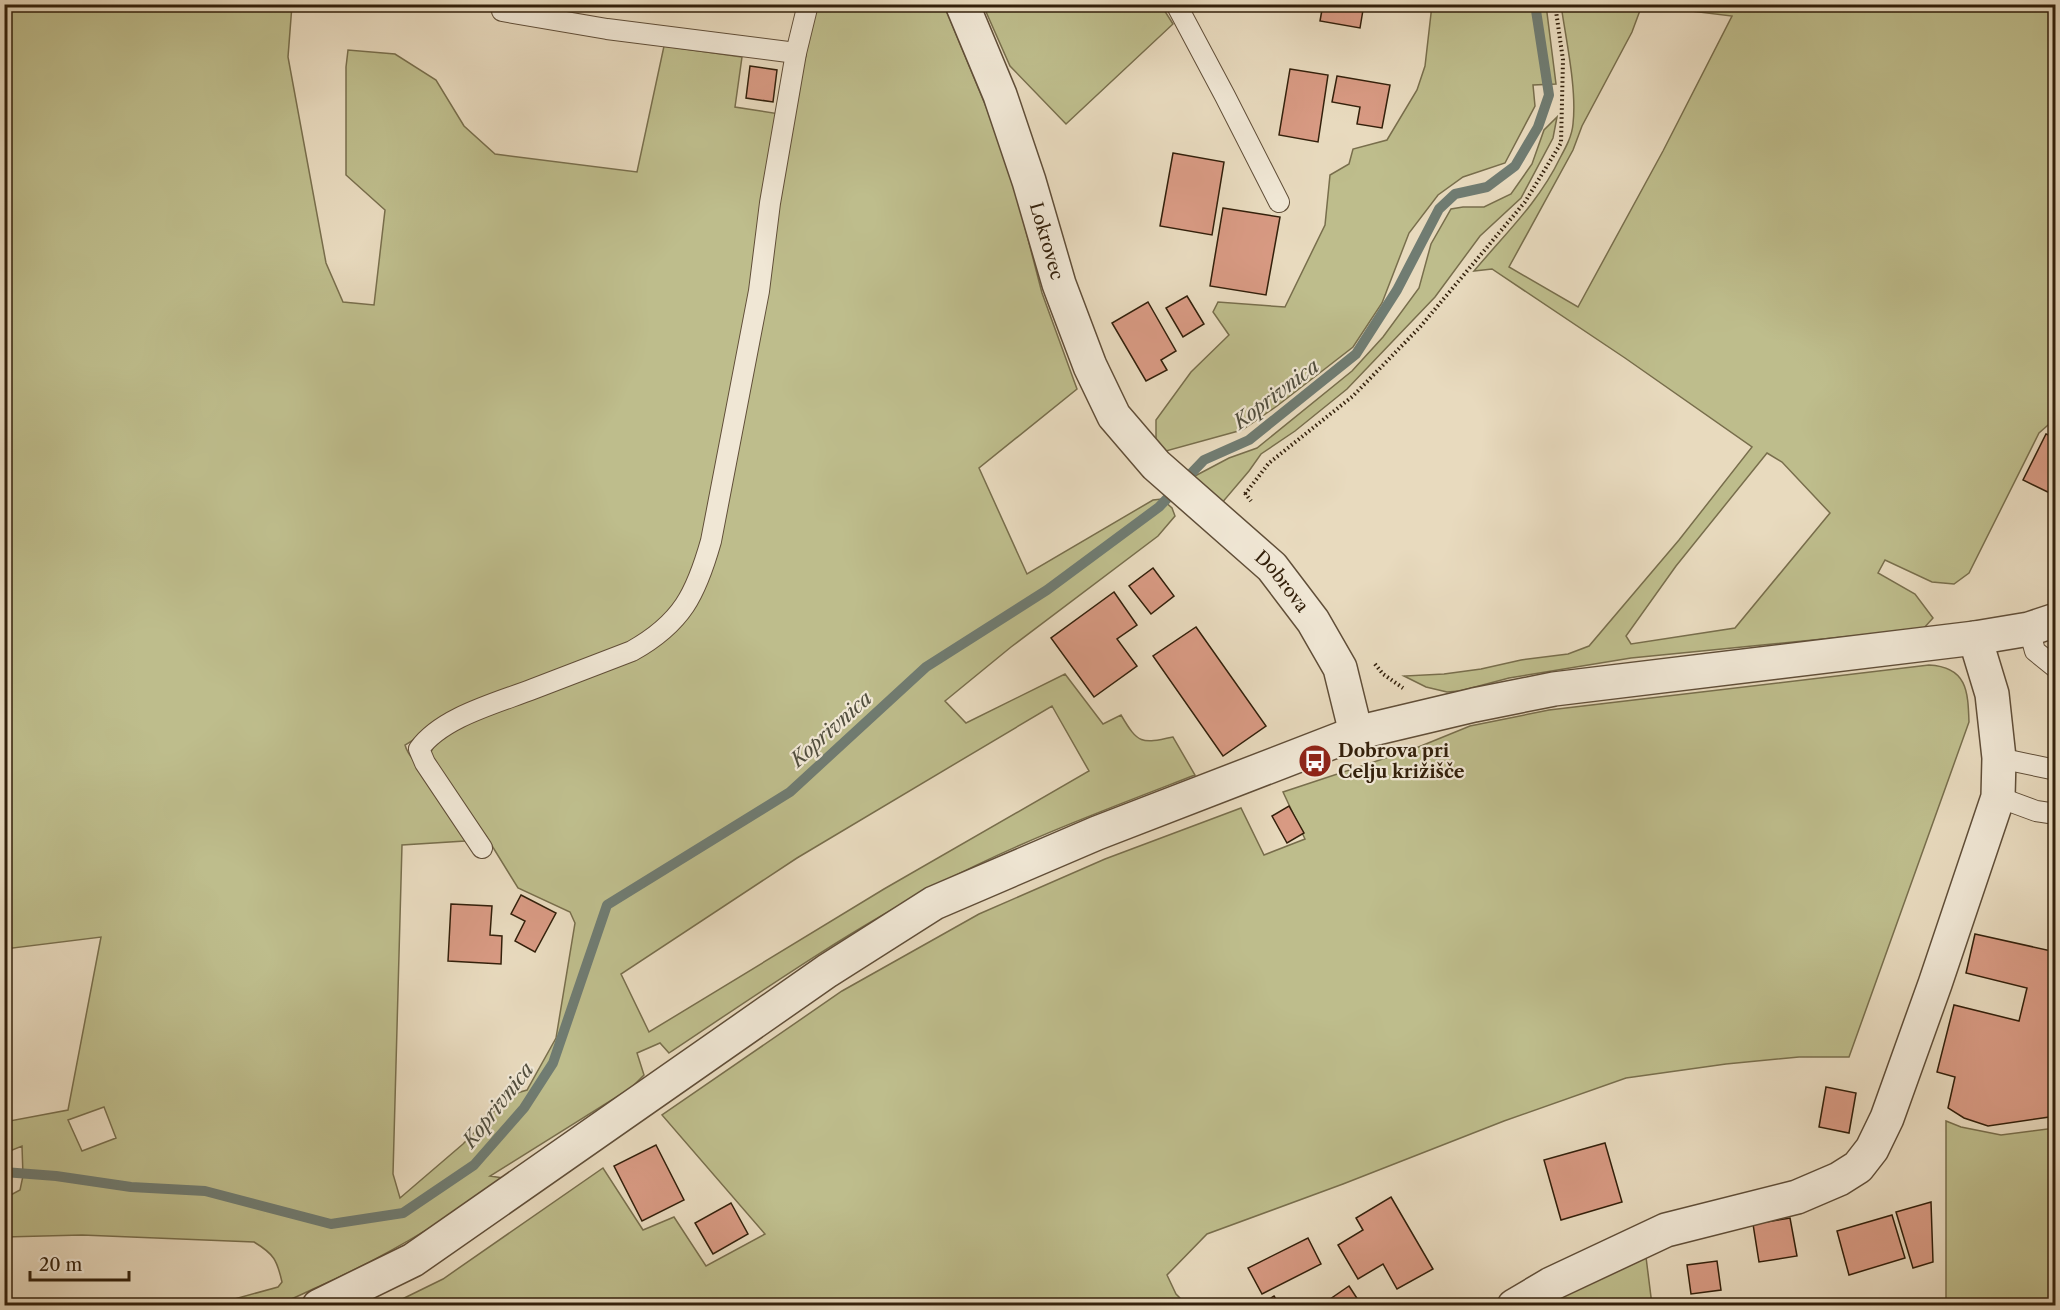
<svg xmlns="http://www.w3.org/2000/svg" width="2060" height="1310" font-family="'Libre Caslon Text',serif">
<rect width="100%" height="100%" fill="#e8dabe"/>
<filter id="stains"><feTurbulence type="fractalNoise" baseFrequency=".00333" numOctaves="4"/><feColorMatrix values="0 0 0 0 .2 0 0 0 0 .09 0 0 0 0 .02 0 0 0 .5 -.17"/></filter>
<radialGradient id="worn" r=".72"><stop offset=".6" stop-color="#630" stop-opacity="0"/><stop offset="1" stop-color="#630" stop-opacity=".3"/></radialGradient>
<!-- green -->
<g fill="#bebd8c" stroke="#786e4c" stroke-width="1.5" fill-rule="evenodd">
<path d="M5,5H292L288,57L326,263L343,302L374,305L385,210L346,175V67L348,50L395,54L436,80L464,126L495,154L637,172L664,46L742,57L735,107L780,114L763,203L748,314L731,408L716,480L691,581L676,611L655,628L631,644L470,705L405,745C408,756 414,759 420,769C434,790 448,812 465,831V841L402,845L393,1174L400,1198L463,1144L510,1095L527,1090L556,1038L575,923L570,912L518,888L486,836L442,781L433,763L431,752L435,744L453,729L476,718L644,652L684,621L711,569L742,429L766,288L777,197L814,5H944L987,109L1014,185L1042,293L1077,389L979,468L1027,574L1153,500L1162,499L1172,508L1175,516L1158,536L1011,647L945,701L966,723L1065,674L1103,724L1121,715C1138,744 1141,744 1173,737L1195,775C1107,809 1018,842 935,886C842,935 756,995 669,1053L660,1043L637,1053L644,1075L631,1088L490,1176L503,1178C446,1221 384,1257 320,1286C305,1292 289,1302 273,1305C254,1309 232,1305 213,1305L278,1287L282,1282C277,1260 274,1254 254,1242L82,1235L5,1237V1195L9,1196L20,1190L23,1176L22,1146L5,1153L4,1122L68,1110L101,937L5,949ZM1052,706L1089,771L884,889L649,1032L621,974L797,858ZM104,1107L116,1138L82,1151L68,1120Z"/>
<path d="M983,5H1161L1173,24L1066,124L1010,66Z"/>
<path d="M1432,5H1546L1556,84L1533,85L1535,106L1505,163L1463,177L1438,195L1409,233L1382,303L1353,347L1277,406L1242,430L1166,451L1156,441V420L1191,372L1229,335L1213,312L1218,302L1285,307L1325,225L1330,175L1349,164L1353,149L1387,140L1417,90L1425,66Z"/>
<path d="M1561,5H2055V419L2039,433L1969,573L1954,584L1932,582L1885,560L1878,573L1915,594L1933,618L1923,629L1631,658L1509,678L1460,691L1447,692L1426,687L1404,676L1444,674L1481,669L1521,660L1568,654L1589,646L1679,540L1752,447L1625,358L1492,269L1474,271C1505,234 1539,202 1560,158C1566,147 1572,136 1573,124C1577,89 1566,40 1561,5ZM1642,5L1732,16L1663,151L1578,307L1509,267L1573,150L1582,126L1632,32ZM1767,453L1782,462L1830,513L1735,628L1631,644L1626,636L1676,566Z"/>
<path d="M1557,117L1553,138L1521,198L1480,236L1435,297L1347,389L1295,431L1261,454L1249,471L1221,504L1193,477L1229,458L1257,448L1352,371L1383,337L1419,288L1431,244L1451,209L1463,207H1484L1511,194L1532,164L1544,130Z"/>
<path d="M1929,665C1967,667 1968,691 1969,722L1849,1057H1799L1726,1064L1626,1078L1504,1121L1343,1184L1207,1234L1167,1275L1176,1294L1187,1305L388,1306L443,1279L603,1168L643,1230L674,1217L706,1266L765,1234L662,1115L842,991L979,914L1105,859L1241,808L1264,855L1305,839L1283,792L1416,748L1470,726L1549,710Z"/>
<path d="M1946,1121L1961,1127L2001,1135L2055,1128V1305H1946Z"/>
<path d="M1646,1257L1652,1305L1535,1306Z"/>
</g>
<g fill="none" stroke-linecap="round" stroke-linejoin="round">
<!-- stream -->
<path stroke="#707c72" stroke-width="10" d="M4,1172L56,1176L131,1187L205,1191L331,1224L403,1213L474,1165L524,1108L553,1063L607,905L790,792L926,667L1047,590L1159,507L1204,460L1249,440L1356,354L1397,290L1439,209L1455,194L1487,187L1515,166L1538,127L1549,95L1535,4"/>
</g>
<!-- building -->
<g fill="#d89a83" stroke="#33200b" stroke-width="1.5">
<path d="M1323,4H1364L1360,28L1320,21Z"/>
<path d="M750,66L777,70L773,102L746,98Z"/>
<path d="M1290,69L1328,75L1318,142L1279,135Z"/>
<path d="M1337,76L1390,85L1382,128L1357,124L1360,107L1332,102Z"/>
<path d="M1173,153L1224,162L1212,235L1160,226Z"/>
<path d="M1223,208L1280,217L1266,295L1210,286Z"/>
<path d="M1187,296L1204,324L1183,337L1166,308Z"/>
<path d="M1148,302L1176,351L1161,360L1167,370L1146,381L1112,323Z"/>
<path d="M2046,434L2056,438V496L2023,480Z"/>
<path d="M1153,568L1174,596L1151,614L1129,586Z"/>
<path d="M1114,592L1137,625L1117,639L1137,666L1094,697L1051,638Z"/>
<path d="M1196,627L1266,726L1223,756L1153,656Z"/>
<path d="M1289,806L1304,833L1287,843L1272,816Z"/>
<path d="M521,895L556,913L535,952L515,941L525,921L511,914Z"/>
<path d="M451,904L492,906L490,935L502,936L501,964L448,961Z"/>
<path d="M1975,934L2056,952V1116L1988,1126L1964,1118L1948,1108L1955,1077L1937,1072L1954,1005L2019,1021L2027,988L1966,973Z"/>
<path d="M1826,1087L1856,1093L1849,1133L1819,1127Z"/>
<path d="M1605,1143L1622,1202L1561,1220L1544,1160Z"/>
<path d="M656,1145L684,1200L642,1221L614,1166Z"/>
<path d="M1391,1197L1433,1269L1397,1289L1383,1264L1358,1279L1338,1245L1363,1230L1356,1218Z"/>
<path d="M1931,1202L1933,1262L1913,1268L1896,1212Z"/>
<path d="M731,1203L748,1234L713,1254L695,1223Z"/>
<path d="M1892,1215L1905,1258L1849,1275L1837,1231Z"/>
<path d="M1790,1218L1797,1256L1759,1262L1753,1224Z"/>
<path d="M1308,1238L1321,1264L1262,1294L1248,1268Z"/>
<path d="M1717,1261L1721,1290L1691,1294L1687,1265Z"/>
<path d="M1349,1286L1362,1306H1320Z"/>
<path d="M1274,1296L1280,1306H1259Z"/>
</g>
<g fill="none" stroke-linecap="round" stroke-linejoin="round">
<!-- service casing -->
<g stroke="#604e38" stroke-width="22">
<g id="service">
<path d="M1176,4L1225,96L1279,202"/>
<path d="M502,11L607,29L796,53"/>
<path d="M2029,629L2035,651L2056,668"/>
<path d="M1999,758L2056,770"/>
<path d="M1998,797L2036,811L2056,814"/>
<path d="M482,848L425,763L419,749C442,717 497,703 533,689C566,676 599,664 632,651C682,623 696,594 711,541L759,291L770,203L796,53L808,4"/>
</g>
</g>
<!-- minor casing -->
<g stroke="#604e38" stroke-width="36">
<g id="minor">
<path id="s1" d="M962,4L1000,95L1029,181L1059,284L1090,366L1114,416L1156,465L1272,567L1313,621L1340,668L1356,733"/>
<path d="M1514,1306L1551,1284L1666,1230L1797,1197L1839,1179L1858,1167L1872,1149L1887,1118L1935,984L1998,797L1999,758L1992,694L1975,638"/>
</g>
</g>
<!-- tertiary casing -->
<g stroke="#604e38" stroke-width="36">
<path id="tertiary" d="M319,1306L413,1260L827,971L934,903L1097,833L1356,733L1474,705L1554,689L1975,638L2029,629L2056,620"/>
</g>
<!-- path -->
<g stroke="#33200b" stroke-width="4" stroke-dasharray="1.5 3" stroke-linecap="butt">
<path d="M1245,493L1251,501"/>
<path d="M1245,494L1269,463L1353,396L1420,327L1525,202L1561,143L1563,60L1555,4"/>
<path d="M1375,664L1383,674L1403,688"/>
</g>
<!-- service -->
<use href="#service" stroke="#f0e7d5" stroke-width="20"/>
<!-- minor -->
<use href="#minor" stroke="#f0e7d5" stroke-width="33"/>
<!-- tertiary -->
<use href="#tertiary" stroke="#f0e7d5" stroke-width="33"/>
</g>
<!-- icons -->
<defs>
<g id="bus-disc" transform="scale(1.725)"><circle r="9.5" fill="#8f2418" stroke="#f0e7d5"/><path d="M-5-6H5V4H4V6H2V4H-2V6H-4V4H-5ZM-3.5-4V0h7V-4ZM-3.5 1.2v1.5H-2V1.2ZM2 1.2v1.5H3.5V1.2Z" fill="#fff"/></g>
</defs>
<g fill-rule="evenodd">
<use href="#bus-disc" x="1315" y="761"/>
</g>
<g text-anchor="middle" stroke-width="4.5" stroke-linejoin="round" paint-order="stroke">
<!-- street labels -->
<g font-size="18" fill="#33200b" stroke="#f0e7d5">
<text dy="6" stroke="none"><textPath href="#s1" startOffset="252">Lokrovec</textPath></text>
<text dy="6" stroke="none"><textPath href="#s1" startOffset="676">Dobrova</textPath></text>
</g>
<!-- poi labels -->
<g font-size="18" font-weight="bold" fill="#33200b" stroke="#f0e7d5" text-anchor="start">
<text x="1338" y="757">Dobrova pri<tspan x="1338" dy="21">Celju križišče</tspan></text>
</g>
<!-- water labels -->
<g font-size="20" font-style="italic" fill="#514e3e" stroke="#f0e7d5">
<text transform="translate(1276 394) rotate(-37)" y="7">Koprivnica</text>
<text transform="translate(831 729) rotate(-42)" y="7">Koprivnica</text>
<text transform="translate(498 1105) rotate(-52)" y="7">Koprivnica</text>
</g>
</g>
<!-- margin -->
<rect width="2060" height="1310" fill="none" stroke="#e8dabe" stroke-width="24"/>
<rect x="6" y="6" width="2048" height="1298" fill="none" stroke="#33200b" stroke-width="3"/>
<rect x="12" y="12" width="2036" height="1286" fill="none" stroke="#33200b" stroke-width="1.5"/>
<!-- scale -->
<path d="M30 1271v9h99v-9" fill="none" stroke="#33200b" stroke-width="3"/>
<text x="39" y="1271" font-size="18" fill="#33200b" stroke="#f0e7d5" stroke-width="4.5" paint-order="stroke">20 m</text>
<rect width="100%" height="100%" filter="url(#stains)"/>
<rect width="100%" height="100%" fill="url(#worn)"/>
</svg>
